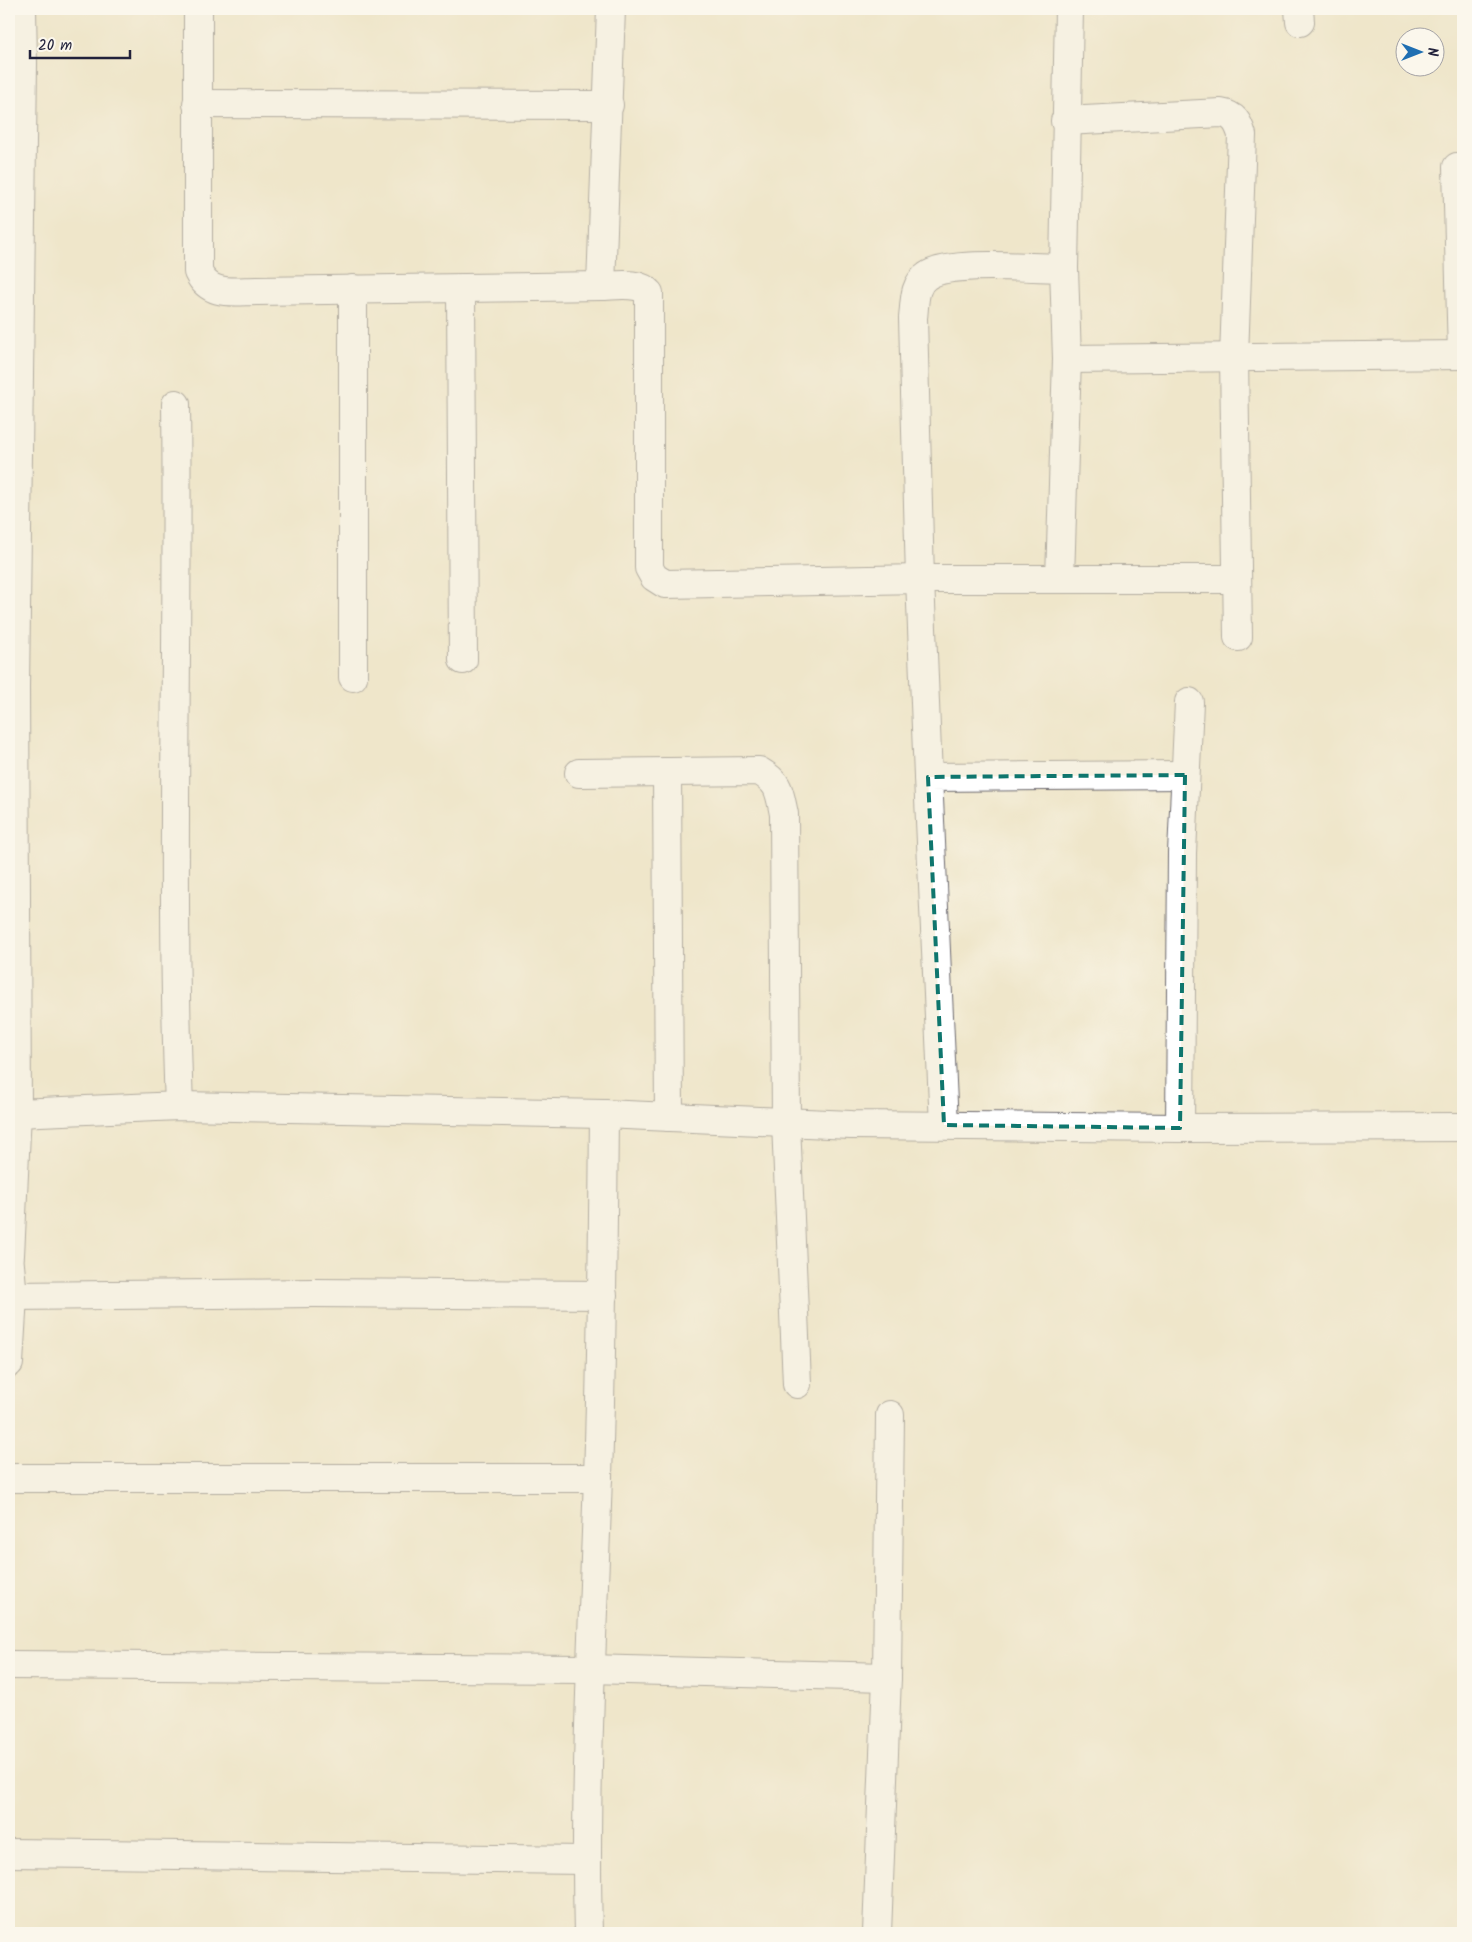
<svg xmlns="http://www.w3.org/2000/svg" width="1472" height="1942" font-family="Kalam,sans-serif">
<rect width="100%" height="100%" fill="#fbf7ec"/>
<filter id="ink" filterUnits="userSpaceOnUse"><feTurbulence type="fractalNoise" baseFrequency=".02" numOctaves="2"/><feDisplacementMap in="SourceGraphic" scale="10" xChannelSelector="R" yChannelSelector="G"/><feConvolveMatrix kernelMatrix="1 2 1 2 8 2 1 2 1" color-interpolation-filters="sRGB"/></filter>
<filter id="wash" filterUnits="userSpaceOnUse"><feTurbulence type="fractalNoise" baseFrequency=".0096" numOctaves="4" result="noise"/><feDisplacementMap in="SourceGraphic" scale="20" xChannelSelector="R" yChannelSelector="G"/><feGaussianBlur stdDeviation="1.12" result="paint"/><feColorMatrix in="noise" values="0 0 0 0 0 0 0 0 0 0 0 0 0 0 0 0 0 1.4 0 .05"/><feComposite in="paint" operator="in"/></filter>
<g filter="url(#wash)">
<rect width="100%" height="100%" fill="#efe6ca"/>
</g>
<g filter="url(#ink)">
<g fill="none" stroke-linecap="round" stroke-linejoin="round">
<!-- minor casing -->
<g stroke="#6a676d" stroke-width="30">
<g id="minor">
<path d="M198,9V272C210,297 233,291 257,291L601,286L611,9"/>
<path d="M1299,9L1300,22"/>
<path d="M197,104L609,105"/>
<path d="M1065,121L1221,113C1234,115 1238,122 1242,135L1234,357L1238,637"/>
<path d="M1457,167L1462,355"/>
<path d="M1064,268L1069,9"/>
<path d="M601,286C615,286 639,281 649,293V568L654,577L665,584L920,579H1237"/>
<path d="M353,289V677"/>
<path d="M461,289L463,660"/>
<path d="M1067,359L1463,355"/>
<path d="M176,404C179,638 170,872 179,1106"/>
<path d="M667,772L669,1117"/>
<path d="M579,773L759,771C780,783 779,791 784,814L786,1123L797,1384"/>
<path d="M928,777L920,579L913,318C915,303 913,285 927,276C949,260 1034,268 1064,268L1067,359L1060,578"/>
<path d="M17,1113L179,1106L604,1114C603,1234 602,1355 598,1476C593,1629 584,1781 588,1933"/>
<path d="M604,1114L851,1125L1180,1128L1463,1127"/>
<path d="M944,1125L928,777L1185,775"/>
<path d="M1180,1128L1182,853L1189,702"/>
<path d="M9,1255L13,1296L9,1363"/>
<path d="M10,1255L17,1113L15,687L23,63L22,9"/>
<path d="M13,1296L314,1293L603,1295"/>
<path d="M9,1478H598"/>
<path d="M9,1665L589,1669L887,1677"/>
<path d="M9,1853L586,1860"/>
<path d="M877,1933L887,1677L890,1415"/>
</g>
</g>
<!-- minor -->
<use href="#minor" stroke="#fff" stroke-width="28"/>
</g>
</g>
<!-- marked area -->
<path d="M0 0H1472V1942H0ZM1185,775L1180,1128L944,1125L928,777Z" fill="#efe6ca" fill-opacity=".55" fill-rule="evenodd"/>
<path fill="none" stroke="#0f766e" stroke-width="4" stroke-dasharray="10 6" stroke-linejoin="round" d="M1185,775L1180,1128L944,1125L928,777Z"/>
<!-- margin -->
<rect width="1472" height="1942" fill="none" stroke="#fbf7ec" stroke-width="30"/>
<!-- north arrow -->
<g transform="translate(1420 52) rotate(90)"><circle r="24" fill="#fbf7ec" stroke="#a4a2a5"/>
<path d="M0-4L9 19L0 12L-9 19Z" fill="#1f6fb2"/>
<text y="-8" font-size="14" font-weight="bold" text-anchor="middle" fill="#22223b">N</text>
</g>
<!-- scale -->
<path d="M30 50v8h100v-8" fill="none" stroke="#22223b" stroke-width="2.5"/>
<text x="38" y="50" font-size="15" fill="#22223b" stroke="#fbf7ec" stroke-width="4" paint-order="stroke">20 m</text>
</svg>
